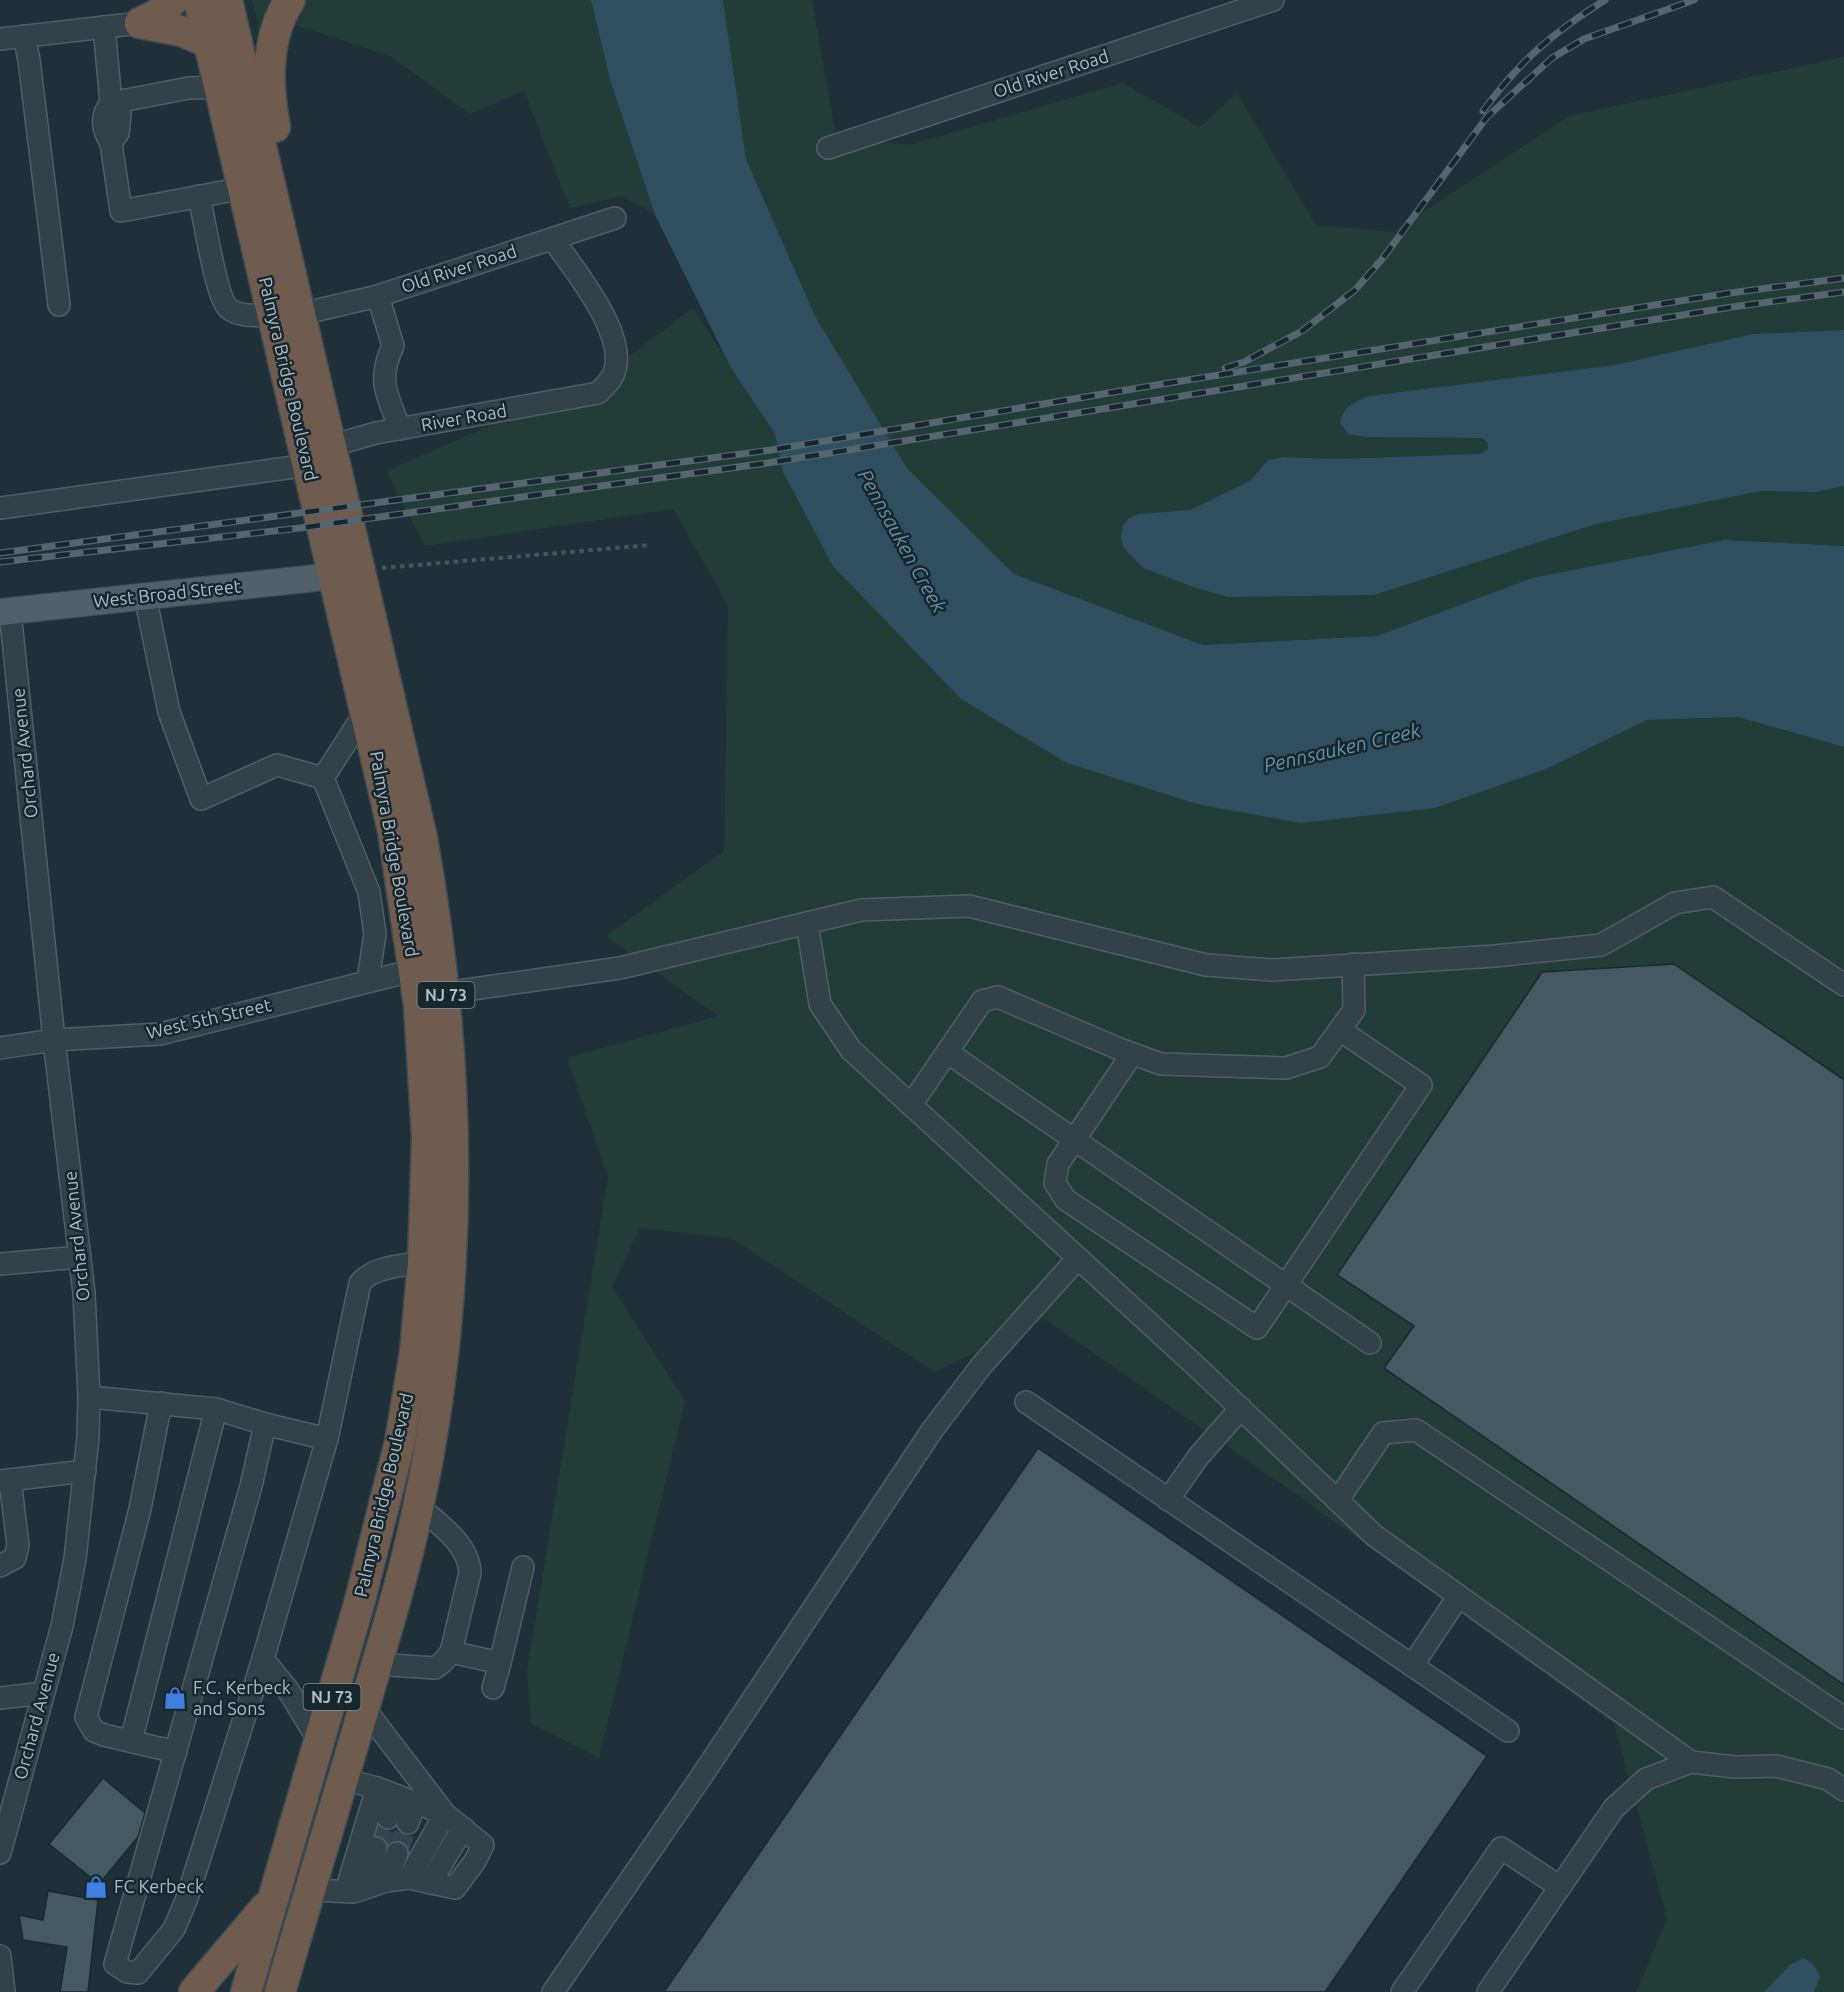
<svg xmlns="http://www.w3.org/2000/svg" width="1844" height="1992" font-family="Ubuntu,sans-serif">
<rect width="100%" height="100%" fill="#1f3039"/>
<!-- green -->
<g fill="#223c38">
<path d="M252,0H273L267,7L259,28Z"/>
<path d="M307,0H591L610,80L655,215L622,196L570,208L524,91L470,114L390,56L290,23Z"/>
<path d="M723,0H812L836,136L909,145L1123,83L1200,127L1237,93L1316,225L1393,232L1569,116L1844,57V330L1753,334L1615,365L1354,403L1341,414L1348,434L1366,437L1482,438L1487,442L1488,449L1479,454L1336,459L1283,457L1268,460L1250,481L1190,510L1139,514L1199,589L1228,597L1374,595L1596,524L1761,491L1816,492L1844,486V546L1724,540L1532,578L1377,636L1203,645L1014,574L907,468L815,316L746,159Z"/>
<path d="M693,308L775,434L783,472L1435,808L1546,769L1647,720L1738,717L1844,747V1992H1636L1667,1919L1614,1724L1300,1497L1045,1319L935,1372L731,1238L640,1228L612,1287L685,1401L599,1758L531,1723L527,1670L608,1177L567,1058L718,1016L606,936L724,851L728,605L673,509L425,546L386,471L603,376Z"/>
</g>
<!-- water -->
<g fill="#2f4f60">
<path d="M591,0H723L746,159L815,316L907,468L1014,574L1203,645L1377,636L1532,578L1724,540L1844,546V747L1738,717L1647,720L1546,769L1435,808L1301,823L1197,804L1067,763L961,699L833,566L783,472L775,434L731,368L655,215L610,80Z"/>
<path d="M1844,330V486L1816,492L1761,491L1596,524L1374,595L1228,597L1199,589L1143,568L1123,547L1121,538L1123,525L1129,518L1139,514L1190,510L1250,481L1268,460L1283,457L1336,459L1479,454L1488,449L1487,442L1482,438L1366,437L1348,434L1340,422C1343,406 1355,402 1369,396L1615,365L1753,334Z"/>
<path d="M1804,1958L1814,1965L1820,1977L1814,1992H1764L1791,1964Z"/>
</g>
<!-- building -->
<g fill="#455963" stroke="#1a2830" stroke-width="1.5">
<path d="M1674,964L1844,1080V1685L1384,1368L1414,1326L1337,1275L1542,972Z"/>
<path d="M1038,1448L1487,1756L1325,1992H664Z"/>
<path d="M103,1778L145,1813L138,1837L99,1884L49,1844Z"/>
<path d="M48,1891L98,1900L88,1992H60L67,1947L23,1940L19,1915L43,1920Z"/>
</g>
<g fill="none" stroke-linecap="round" stroke-linejoin="round">
<!-- minor-tunnel -->
<g stroke="#34454e" stroke-width="21" stroke-dasharray="21 10" stroke-linecap="butt">
<path d="M376,1848L388,1818"/>
<path d="M397,1853L408,1823"/>
</g>
<!-- minor casing -->
<g stroke="#505f67" stroke-width="24">
<g id="minor">
<path d="M104,27L111,103L120,114L118,133L111,143C102,129 100,116 111,103L189,88L220,87"/>
<path d="M24,36L29,60L59,305"/>
<path d="M0,39L140,23"/>
<path d="M111,143L121,211L244,188"/>
<path d="M828,148L1273,0"/>
<path d="M199,196C204,217 216,297 228,308C239,318 261,315 274,316"/>
<path d="M378,296L393,346C376,381 388,396 400,429"/>
<path d="M301,314L378,296L615,218"/>
<path d="M330,446L376,433L598,393C603,388 610,382 613,375C631,337 573,269 553,239"/>
<path d="M0,508L308,465"/>
<path d="M145,596L169,712L201,799L277,765L323,778L369,892L375,934L368,980"/>
<path d="M323,778L366,711"/>
<path d="M807,923L820,1004L851,1050L1198,1368L1375,1536L1691,1762"/>
<path d="M445,993L620,968L861,910L969,906L1206,965L1273,970L1495,956L1601,945L1675,903L1713,897L1844,985"/>
<path d="M0,1048L54,1040L160,1034L415,970"/>
<path d="M947,1052L1370,1343"/>
<path d="M1132,1054L1058,1164L1055,1183L1065,1199L1257,1328L1421,1085L1340,1030"/>
<path d="M911,1105L982,1001L998,997L1117,1048L1161,1064L1286,1068L1320,1057L1354,1010L1353,964"/>
<path d="M0,1264L80,1257"/>
<path d="M89,1397L216,1409L265,1424L251,1486L115,1964L127,1972L138,1973L174,1929L187,1898L263,1659L327,1439L360,1283C375,1266 401,1266 423,1262"/>
<path d="M1026,1402L1508,1731"/>
<path d="M161,1403L140,1509L86,1717L94,1731L104,1735L176,1752"/>
<path d="M265,1424L327,1439"/>
<path d="M0,1481L85,1471"/>
<path d="M1168,1500L1198,1457L1241,1408"/>
<path d="M1338,1500L1383,1433L1416,1430L1844,1718"/>
<path d="M0,1566L15,1558L18,1545L10,1480"/>
<path d="M451,1652L500,1663L523,1567"/>
<path d="M263,1659L288,1690L319,1741"/>
<path d="M376,1664L435,1668L444,1661L451,1652L470,1573C469,1544 439,1524 418,1506"/>
<path d="M1412,1666L1458,1597"/>
<path d="M493,1688L500,1663"/>
<path d="M0,1698L43,1693"/>
<path d="M131,1741L216,1409"/>
<path d="M343,1779L377,1788L445,1814L409,1878"/>
<path d="M388,1818L397,1796"/>
<path d="M408,1823L415,1803"/>
<path d="M0,1853L62,1626L75,1559L88,1437L89,1397L84,1293L54,1040L10,611"/>
<path d="M386,1881L397,1853"/>
<path d="M430,1883L463,1828"/>
<path d="M362,1889L376,1848"/>
<path d="M310,1890L354,1892L386,1881L409,1878L455,1888L475,1861L483,1845L445,1814L364,1708"/>
<path d="M346,1891L377,1788"/>
<path d="M0,1956L4,1992"/>
<path d="M553,1992L699,1780L933,1429L982,1365L1078,1258"/>
<path d="M1402,1992L1501,1848L1560,1887"/>
<path d="M1488,1992L1614,1808L1646,1779L1691,1762L1735,1767L1776,1766L1828,1779L1844,1790"/>
</g>
</g>
<!-- major casing -->
<g stroke="#3f4d56" stroke-width="28">
<path id="major" d="M0,612L334,576"/>
</g>
<!-- highway casing -->
<g stroke="#3d4c54" stroke-width="33">
<g id="highway">
<path d="M199,0L393,831L419,1006L427,1137L423,1262L415,1352L400,1442L359,1604L246,1992"/>
<path d="M227,0L422,838C462,1060 466,1287 418,1508C404,1576 383,1642 364,1708C336,1803 308,1897 280,1992"/>
<path d="M140,23L181,31L210,43"/>
<path d="M140,23L162,12L173,0"/>
<path d="M275,127C267,85 265,37 290,0"/>
<path d="M194,1992L265,1908"/>
</g>
</g>
<!-- path -->
<path stroke="#415856" stroke-width="4" stroke-dasharray="4.5 4.5" stroke-linecap="butt" d="M382,568L651,545"/>
<!-- minor -->
<use href="#minor" stroke="#334149" stroke-width="21"/>
<!-- major -->
<use href="#major" stroke="#50616a" stroke-width="26"/>
<!-- highway -->
<use href="#highway" stroke="#705b4f" stroke-width="30"/>
<!-- rail casing -->
<g stroke="#546771" stroke-width="7">
<g id="rail">
<path d="M1483,111C1520,61 1552,33 1605,0"/>
<path d="M1225,368L1244,362L1302,331L1355,290L1383,258L1487,117L1552,58L1584,39L1694,0"/>
<path d="M0,553L771,450L1150,386L1730,293L1844,278"/>
<path d="M0,562L300,528L774,462L1732,307L1844,292"/>
</g>
</g>
<!-- rail -->
<use href="#rail" stroke="#18262e" stroke-width="4.5" stroke-dasharray="14" stroke-linecap="butt"/>
</g>
<!-- icons -->
<defs>
<g id="shop-bare" transform="scale(1.8)"><path d="M-5-2.5h2.3a2.7 3.5 0 0 1 5.4 0H5L5.5 6h-11ZM-1.5-2.5h3a1.5 2.3 0 0 0-3 0Z" fill="#3f7fe0" stroke="#18262e" stroke-width="2.5" paint-order="stroke"/></g>
</defs>
<g fill-rule="evenodd">
<use href="#shop-bare" x="175" y="1698"/>
<use href="#shop-bare" x="96" y="1887"/>
</g>
<g text-anchor="middle" stroke-width="5" stroke-linejoin="round" paint-order="stroke">
<!-- shield labels -->
<g fill="#18262e" stroke="#809098" stroke-width="1.5">
<rect x="417.5" y="982" width="57" height="26" rx="4.5"/>
<rect x="303.5" y="1684" width="57" height="26" rx="4.5"/>
</g>
<g font-size="16" font-weight="bold" fill="#adbdc6">
<text x="446" y="1001">NJ 73</text>
<text x="332" y="1703">NJ 73</text>
</g>
<!-- street labels -->
<g font-size="18" fill="#adbdc6" stroke="#18262e">
<text transform="translate(1051 74) rotate(-18)" y="6">Old River Road</text>
<text transform="translate(459 269) rotate(-18)" y="6">Old River Road</text>
<text transform="translate(288 379) rotate(77)" y="6">Palmyra Bridge Boulevard</text>
<text transform="translate(464 418) rotate(-10)" y="6">River Road</text>
<text transform="translate(167 594) rotate(-6)" y="6">West Broad Street</text>
<text transform="translate(25 753) rotate(-96)" y="6">Orchard Avenue</text>
<text transform="translate(394 854) rotate(80)" y="6">Palmyra Bridge Boulevard</text>
<text transform="translate(209 1019) rotate(-13)" y="6">West 5th Street</text>
<text transform="translate(77 1236) rotate(-96)" y="6">Orchard Avenue</text>
<text transform="translate(384 1495) rotate(-77)" y="6">Palmyra Bridge Boulevard</text>
<text transform="translate(37 1716) rotate(-75)" y="6">Orchard Avenue</text>
</g>
<!-- poi labels -->
<g font-size="18" fill="#adbdc6" stroke="#18262e" text-anchor="start">
<text x="193" y="1694">F.C. Kerbeck<tspan x="193" dy="21">and Sons</tspan></text>
<text x="114" y="1893">FC Kerbeck</text>
</g>
<!-- water labels -->
<g font-size="20" font-style="italic" fill="#6391a8" stroke="#18262e">
<text transform="translate(902 541) rotate(61)" y="7">Pennsauken Creek</text>
<text transform="translate(1342 748) rotate(-13)" y="7">Pennsauken Creek</text>
</g>
</g>
</svg>
